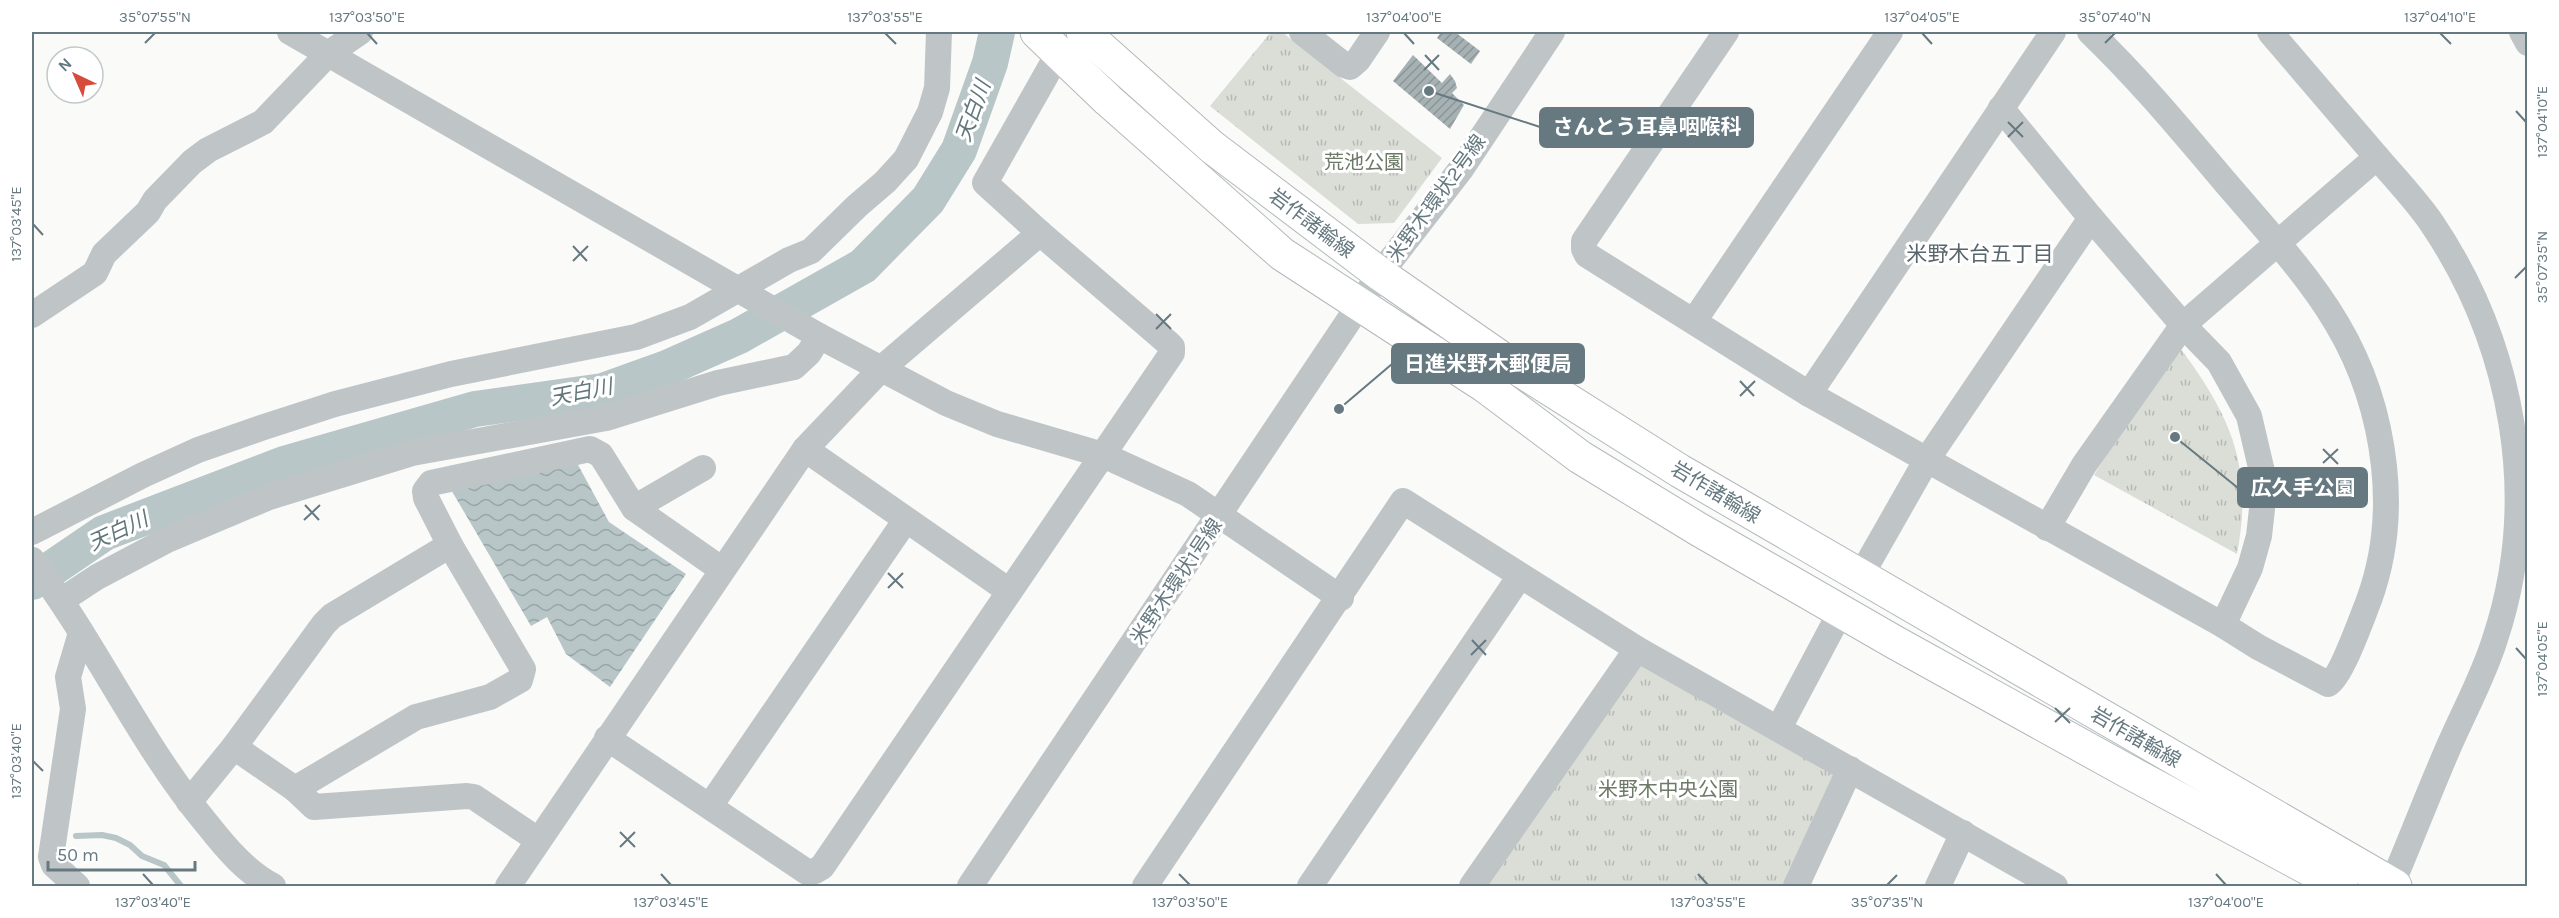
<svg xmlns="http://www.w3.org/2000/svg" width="2559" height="918" font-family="Karla,'Noto Sans JP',sans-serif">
<defs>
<pattern id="park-tufts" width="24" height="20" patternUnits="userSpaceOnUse" patternTransform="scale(1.5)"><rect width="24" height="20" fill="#dbded7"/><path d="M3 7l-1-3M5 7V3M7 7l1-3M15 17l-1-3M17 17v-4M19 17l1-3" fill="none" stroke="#b5b9b4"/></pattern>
<pattern id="water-waves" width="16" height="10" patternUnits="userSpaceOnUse" patternTransform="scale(1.5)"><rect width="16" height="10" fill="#b8c6c8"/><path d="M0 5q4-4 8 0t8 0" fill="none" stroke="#99a6a8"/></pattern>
<pattern id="building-hatch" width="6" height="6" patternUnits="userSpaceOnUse" patternTransform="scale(1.5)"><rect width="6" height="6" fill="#a6b1b4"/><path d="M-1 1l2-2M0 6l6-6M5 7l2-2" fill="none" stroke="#8b9598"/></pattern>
</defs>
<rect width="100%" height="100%" fill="#fafaf8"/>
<!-- park -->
<g fill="url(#park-tufts)">
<path d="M1271,32H1282L1442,158L1394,223L1358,224L1210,106Z"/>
<path d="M2178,345C2230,415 2254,465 2237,554L2094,475L2172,348Z"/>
<path d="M1644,663L1834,768L1836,779L1786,886H1483L1633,665Z"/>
</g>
<!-- water -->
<path fill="url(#water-waves)" d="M577,463L609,522L686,574L610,687L566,654L547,617L531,626L450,488Z"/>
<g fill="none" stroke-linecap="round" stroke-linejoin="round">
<!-- stream -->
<path stroke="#b8c6c8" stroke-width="6" d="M76,836L102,835L116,838L130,845L142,856L164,865L181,886"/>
<!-- river -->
<path stroke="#b8c6c8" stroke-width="36" d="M32,582L104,533L284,464L475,409L603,391L667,368L739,336L863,266L928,200L959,150L990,63L997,32"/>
</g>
<!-- building -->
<g fill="url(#building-hatch)">
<path d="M1441,32H1455L1480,51L1471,64L1437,38Z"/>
<path d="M1413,55L1442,83L1450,74L1455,81L1457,88L1452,93L1464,105L1450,129L1393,81Z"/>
</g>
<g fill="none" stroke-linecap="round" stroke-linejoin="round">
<!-- major casing -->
<g stroke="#b3b9bc" stroke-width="35">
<g id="major">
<path d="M1037,32L1108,100L1282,254L1485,386L1580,457L1698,529L1896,643L2129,772L2341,886"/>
<path d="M1083,32L1212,147L1380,274L1501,358L1680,471L2395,886"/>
</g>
</g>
<!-- minor -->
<g stroke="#bfc5c7" stroke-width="26">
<path d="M290,32L819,336L946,403L997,424L1103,455L1188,494L1341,598"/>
<path d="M1302,32L1344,65L1350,67L1358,60L1377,32"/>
<path d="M1726,32L1584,241V249L1587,255L1809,394L2223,625L2258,647L2328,684C2341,678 2363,615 2369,600C2385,556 2389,512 2384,466C2370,339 2305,275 2226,183C2182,131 2139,79 2090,32"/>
<path d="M2270,32C2305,73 2340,114 2376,156C2394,177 2415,199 2431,222C2513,343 2542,498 2495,639C2483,678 2462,715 2446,753C2427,797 2410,842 2391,886"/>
<path d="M2522,32L2528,43"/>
<path d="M2001,108L2091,218L2183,325L2219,362L2249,416L2263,476V500L2259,536L2250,568L2223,625"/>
<path d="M32,315L95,273L104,254L148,212L155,200L192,162L208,150L263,122L328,54L360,32"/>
<path d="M1694,321L1890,32"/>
<path d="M1809,394L2053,32"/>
<path d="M805,449L1009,591"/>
<path d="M634,508L703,468"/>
<path d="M2047,528L2084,465L2183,325L2377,157"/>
<path d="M32,532L143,475L198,450L264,427L335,404L451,374L636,337L690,317L789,260L811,251L857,206L885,182L906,159L930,112L937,88L939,32"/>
<path d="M32,560C96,644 139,742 207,824C226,848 246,872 273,886"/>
<path d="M1860,577L1926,461L2091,218"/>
<path d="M62,600L97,577L167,540L269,497L412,453L606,418L718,383L794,367L809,353L819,336"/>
<path d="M1779,728L1841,611"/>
<path d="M607,738L807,872L815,871L822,867L1172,353V347L1167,342L1040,233L985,183L1058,54"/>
<path d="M234,747L295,789L314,807L467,796L474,797L538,840"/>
<path d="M295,789L416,717L490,697L520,680L523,669L450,545L426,498L425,491L431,483L590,449L601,455L634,508L721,569"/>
<path d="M189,802L234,747L324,624L332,616L450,545"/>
<path d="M710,806L905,521"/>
<path d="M77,886L54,865L51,857L73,709L68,677L81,633"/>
<path d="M508,886L805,449L881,369L1040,233"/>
<path d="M970,886L1380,274L1461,169L1552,32"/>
<path d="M1145,886L1403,501L1637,649L2055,886"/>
<path d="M1310,886L1520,576"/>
<path d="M1472,886L1637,649"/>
<path d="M1796,886L1850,769"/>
<path d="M1938,886L1963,833"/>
</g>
<!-- major -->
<use href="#major" stroke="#fff" stroke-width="33"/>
</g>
<!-- ticks -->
<path fill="none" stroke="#667980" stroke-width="2" d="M367,33L377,44M885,33L896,44M1404,33L1414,44M1922,33L1932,44M2440,33L2451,44M145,43L155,33M2105,43L2115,33M1425,55L1439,70M1424,70L1439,55M2516,111L2526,122M2008,122L2023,137M2008,137L2023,122M33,224L43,235M573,246L587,261M573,261L588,246M2515,278L2526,267M1156,314L1171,329M1156,329L1171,314M1740,381L1754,396M1740,396L1755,381M2323,449L2338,464M2323,463L2338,449M305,505L319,520M304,520L320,505M888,573L903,588M888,588L903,573M1472,640L1486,655M2516,648L2526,659M1471,655L1486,640M2055,708L2070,723M2055,722L2070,708M33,761L43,771M620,832L635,847M620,847L635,832M143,874L153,885M661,874L671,885M1179,874L1190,885M1698,874L1708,885M2216,874L2226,885M1887,885L1897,875"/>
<g text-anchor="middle" stroke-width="6" stroke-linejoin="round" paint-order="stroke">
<!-- park labels -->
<g font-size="20" fill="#6c7966" stroke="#fff">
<text x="1364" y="169">荒池公園</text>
<text x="1668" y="796">米野木中央公園</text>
</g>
<!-- street labels -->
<g font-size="20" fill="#667980" stroke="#fff">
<text transform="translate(1436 198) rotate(-54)" y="7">米野木環状2号線</text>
<text transform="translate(1312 223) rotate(37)" y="7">岩作諸輪線</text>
<text transform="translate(1716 492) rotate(31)" y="7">岩作諸輪線</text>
<text transform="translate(1176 581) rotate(-56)" y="7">米野木環状1号線</text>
<text transform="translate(2136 737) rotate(30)" y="7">岩作諸輪線</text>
</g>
<!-- water labels -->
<g font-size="21" font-style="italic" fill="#62777a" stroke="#fff">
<text transform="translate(973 111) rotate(-70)" y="7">天白川</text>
<text transform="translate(581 392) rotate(-11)" y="7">天白川</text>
<text transform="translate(118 531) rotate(-25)" y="7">天白川</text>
</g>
<!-- neighbourhood labels -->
<g font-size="21" fill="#59666c" stroke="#fff">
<text x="1980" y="261">米野木台五丁目</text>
</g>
</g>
<!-- callouts -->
<path fill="none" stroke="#667980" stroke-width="2" d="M1429 91L1540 127M1339 409L1392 364M2175 437L2238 488"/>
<g fill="#667980" stroke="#fff" stroke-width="2">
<circle cx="1429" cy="91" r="6"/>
<circle cx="1339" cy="409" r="6"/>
<circle cx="2175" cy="437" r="6"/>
</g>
<g fill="#667980" stroke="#667980" stroke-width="2">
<rect x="1540" y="108" width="213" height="39" rx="6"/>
<rect x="1392" y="344" width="192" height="39" rx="6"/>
<rect x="2238" y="468" width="129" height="39" rx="6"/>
</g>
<g font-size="21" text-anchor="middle" font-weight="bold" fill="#fff">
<text x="1647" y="134">さんとう耳鼻咽喉科</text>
<text x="1488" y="371">日進米野木郵便局</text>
<text x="2303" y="495">広久手公園</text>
</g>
<!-- border -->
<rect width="2559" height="918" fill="none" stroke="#ffffff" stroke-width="66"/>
<!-- north arrow -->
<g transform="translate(75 75) rotate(316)"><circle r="28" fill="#ffffff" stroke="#c2c9cc" stroke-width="1.5"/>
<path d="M0-4.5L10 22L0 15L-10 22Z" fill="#d64b3b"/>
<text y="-9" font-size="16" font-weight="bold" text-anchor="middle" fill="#667980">N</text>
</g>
<!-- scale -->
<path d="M48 861v9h147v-9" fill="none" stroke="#667980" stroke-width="3"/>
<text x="57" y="861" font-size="18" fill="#667980" stroke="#ffffff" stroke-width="4.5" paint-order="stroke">50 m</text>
<rect x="33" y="33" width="2493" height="852" fill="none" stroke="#667980" stroke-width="2"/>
<g font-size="15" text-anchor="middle" fill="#667980">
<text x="155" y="22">35°07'55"N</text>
<text x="367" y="22">137°03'50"E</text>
<text x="885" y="22">137°03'55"E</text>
<text x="1404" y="22">137°04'00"E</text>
<text x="1922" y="22">137°04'05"E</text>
<text x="2115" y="22">35°07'40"N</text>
<text x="2440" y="22">137°04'10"E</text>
<text transform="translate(2542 122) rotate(-90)" y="5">137°04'10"E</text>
<text transform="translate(16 224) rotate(-90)" y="5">137°03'45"E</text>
<text transform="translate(2542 267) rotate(-90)" y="5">35°07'35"N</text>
<text transform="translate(2542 659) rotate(-90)" y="5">137°04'05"E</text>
<text transform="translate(16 761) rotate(-90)" y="5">137°03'40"E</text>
<text x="153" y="907">137°03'40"E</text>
<text x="671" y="907">137°03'45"E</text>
<text x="1190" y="907">137°03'50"E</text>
<text x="1708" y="907">137°03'55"E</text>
<text x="1887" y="907">35°07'35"N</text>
<text x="2226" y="907">137°04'00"E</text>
</g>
</svg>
